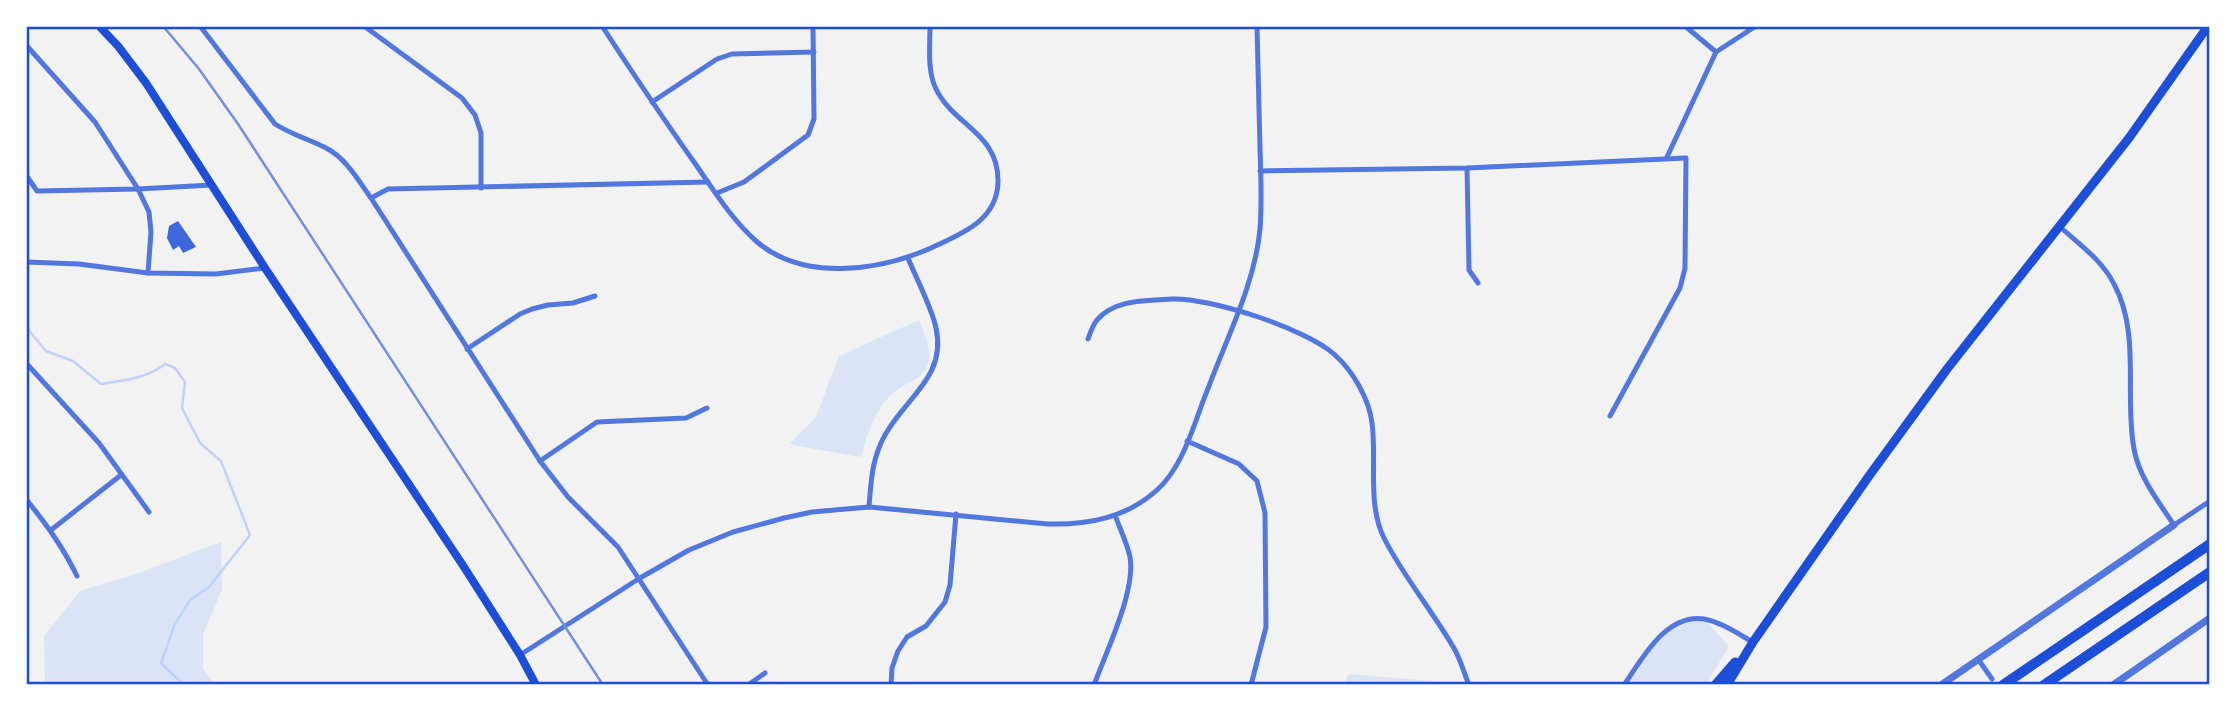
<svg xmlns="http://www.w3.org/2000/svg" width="2236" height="711" font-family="Jost,sans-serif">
<rect width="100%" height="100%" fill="#f2f2f2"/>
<!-- green -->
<g fill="#dbe4f7">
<path d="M919,320C927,341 939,363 916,379C908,384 899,387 892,394C875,410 867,435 861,457L793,445L790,443L816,417L839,356Z"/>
<path d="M221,542L222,589L203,635V669L215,685H45L44,636L80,591L136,574Z"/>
<path d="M1704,619L1729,646L1706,685H1624L1654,644L1677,623Z"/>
<path d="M1349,674L1469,684V685H1343Z"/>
</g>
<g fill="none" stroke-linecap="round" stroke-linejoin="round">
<!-- stream -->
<path stroke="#bfd3fe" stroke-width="2.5" d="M26,327L46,351L73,361L101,384C124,380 146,379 165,364L175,368L185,382L182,408L200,443L221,461L250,535L209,587L190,600L175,624L161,663L184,685"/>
</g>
<!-- building -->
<path fill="#3d67dc" d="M178,221L196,247L183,253L179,246L173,250L167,238L169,226Z"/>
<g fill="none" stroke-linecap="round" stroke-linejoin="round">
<!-- minor -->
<g stroke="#5277de" stroke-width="5">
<path d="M200,26L275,124C292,135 309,139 326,148C346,158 358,180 371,198L540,461L568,497L618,547L708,685"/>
<path d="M364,26L462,98L475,115L481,133V188"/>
<path d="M602,26C632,72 662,117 694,162C713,189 731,219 756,241C803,282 879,271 931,248C961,234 997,221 998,182C999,133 954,126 936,89C927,71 930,46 930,26"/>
<path d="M1685,26L1716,52"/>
<path d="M26,45L95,122L138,189L149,212L151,232L148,273"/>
<path d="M652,102L717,59L732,54L814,52"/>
<path d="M1667,157L1716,52L1756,26"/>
<path d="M1467,168L1469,270L1478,283"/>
<path d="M1260,171L1467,168L1686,158L1685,268L1680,288L1610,416"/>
<path d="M26,175L37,191L138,189L212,185"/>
<path d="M717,193L744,182L808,135L814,119L813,26"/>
<path d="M371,198L388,189L708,182"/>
<path d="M2059,226C2079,244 2102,260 2114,284C2141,334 2124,395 2134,449C2139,477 2158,501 2174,525L2210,501"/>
<path d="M26,262L79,264L148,273L216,274L265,268"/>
<path d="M1088,339C1090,333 1093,325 1097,320C1115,299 1146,301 1171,299C1209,297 1307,329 1335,355C1353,371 1369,399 1372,423C1377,460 1367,504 1384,538C1403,576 1434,613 1455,650C1461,661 1464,673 1469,685"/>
<path d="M467,349L520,314L532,309L548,305L573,303L595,296"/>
<path d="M26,363L99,443L149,512"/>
<path d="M1187,441L1239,464L1257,481L1265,513L1266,627L1251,685"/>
<path d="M540,461L597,422L686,418L707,408"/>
<path d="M26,499C46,524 63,547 77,576"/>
<path d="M869,507C871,481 872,458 885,435C905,398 947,377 936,328C932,308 916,278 908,258"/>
<path d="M51,530L121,475"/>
<path d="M520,655L640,578L689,550L733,532L784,518L812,512L869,507L1048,524C1088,525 1126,518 1157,490C1185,465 1195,419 1209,386C1228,335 1255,283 1260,229C1262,203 1261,175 1260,149C1259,108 1258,67 1257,26"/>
<path d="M1978,659L1992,679"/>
<path d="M748,685L765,673"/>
<path d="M891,685L892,668L898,651L907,637L926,626L945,602L950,585L956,514"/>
<path d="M1094,685C1106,652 1136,591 1130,557C1127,543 1120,529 1115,515"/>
<path d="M1624,685C1642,659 1666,613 1704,619C1721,622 1738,634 1753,642"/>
</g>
<!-- tertiary -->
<g stroke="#5277de" stroke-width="7">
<path d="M1941,685L2174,525"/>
<path d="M2113,685L2210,618"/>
</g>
<!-- secondary -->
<path stroke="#1d4ed8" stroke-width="8" d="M99,26L118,46L146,83L265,268L464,567L520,655L536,685"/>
<!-- primary -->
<g stroke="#1d4ed8" stroke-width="9">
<path d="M1715,685L1735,662"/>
<path d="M1727,685L1753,642L1869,476L1947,369L2129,138L2208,26"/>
</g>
<!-- motorway -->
<g stroke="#1d4ed8" stroke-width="10">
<path d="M2003,685L2210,544"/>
<path d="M2044,685L2210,572"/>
</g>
<!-- rail -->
<path stroke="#7290e2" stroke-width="2.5" d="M163,26L199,69L238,124L603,685"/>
</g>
<!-- border -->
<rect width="2236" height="711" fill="none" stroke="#ffffff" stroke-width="56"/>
<rect x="28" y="28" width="2180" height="655" fill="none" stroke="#1d4ed8" stroke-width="2.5"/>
</svg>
